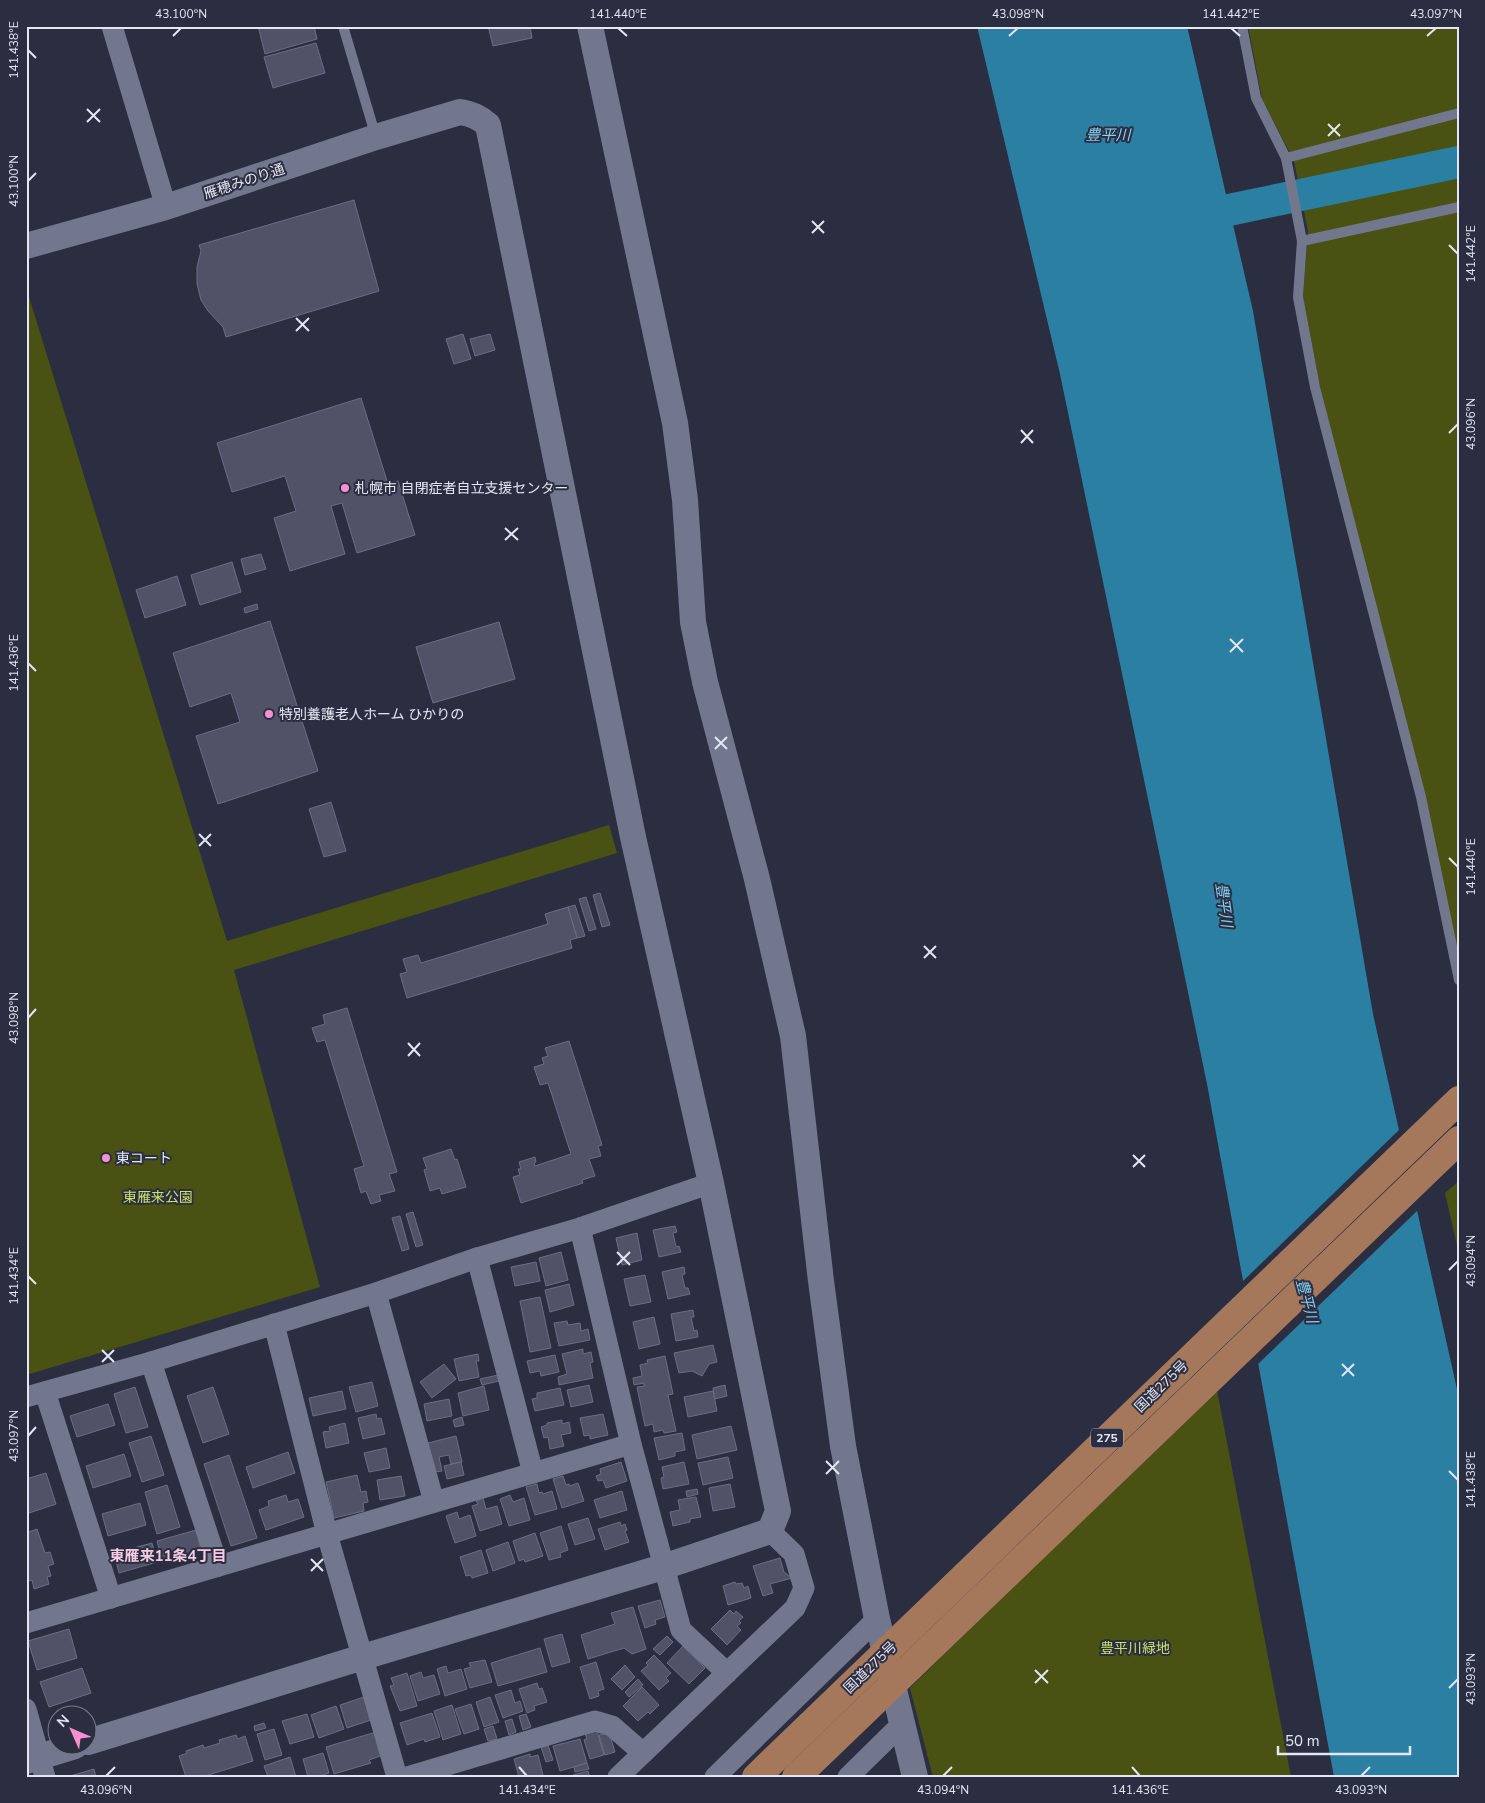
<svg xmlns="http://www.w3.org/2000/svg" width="1485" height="1803" font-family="'Nunito Sans','Noto Sans JP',sans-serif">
<rect width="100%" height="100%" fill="#2b2e41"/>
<!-- green -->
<g fill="#495213">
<path d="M1248,26H1459V957L1319,381L1303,298L1308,231L1294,161L1262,99Z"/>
<path d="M26,287L227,941L609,825L617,853L234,970L320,1287L26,1375Z"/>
<path d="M1459,1181V1254L1445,1193Z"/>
<path d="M1216,1385L1291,1777H933L910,1688Z"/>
</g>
<!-- water -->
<path fill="#2a7fa3" d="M977,26H1187L1253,311L1373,1014L1459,1398V1777H1334L1207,1084L1060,374Z"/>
<!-- pier -->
<path fill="#2b2e41" d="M1401,1128L1419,1209L1256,1366L1241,1283Z"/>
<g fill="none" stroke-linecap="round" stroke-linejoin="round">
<!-- river -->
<path stroke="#2a7fa3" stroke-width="32" d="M1188,224L1229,210L1459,162"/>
</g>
<!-- building -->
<g fill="#505368" stroke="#6a6e84">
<path d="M258,26H314L317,39L265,54Z"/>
<path d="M488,26H530L532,38L493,46Z"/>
<path d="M316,43L325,73L273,88L264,57Z"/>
<path d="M354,200L379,291L226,337L223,327L208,311L201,300L197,284V267L201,251L199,245Z"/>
<path d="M463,334L471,359L454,364L446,339Z"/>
<path d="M490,334L495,350L475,356L470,339Z"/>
<path d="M361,398L388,484L398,481L415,535L357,553L342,503L331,506L345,554L290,571L274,518L296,511L285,476L232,492L217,443Z"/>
<path d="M261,554L266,569L245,575L241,559Z"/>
<path d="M232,562L241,592L200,605L191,575Z"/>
<path d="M177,576L186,605L145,618L136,590Z"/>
<path d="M257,604L258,609L245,613L244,608Z"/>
<path d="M270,621L318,771L218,804L196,736L240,722L231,693L190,707L173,653Z"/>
<path d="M499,622L515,679L433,703L416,647Z"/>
<path d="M331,802L346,851L324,857L309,809Z"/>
<path d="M600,893L610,925L602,927L593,895Z"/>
<path d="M586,897L596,929L589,931L579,899Z"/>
<path d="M575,905L585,936L577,938L568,907Z"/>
<path d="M568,907L577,938L570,940L572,948L407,998L400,974L407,972L403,959L418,955L421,963L548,924L545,914Z"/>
<path d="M347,1008L397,1172L389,1174L395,1191L379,1195L381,1201L371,1204L366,1191L361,1193L354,1169L364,1166L325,1040L317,1042L312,1028L325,1024L323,1015Z"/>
<path d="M569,1041L602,1145L598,1146L601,1156L589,1159L595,1176L582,1180L583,1183L521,1203L513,1177L520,1175L518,1169H521L519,1162L535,1157L536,1162L534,1163L535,1166L571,1154L548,1083L540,1085L534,1067L544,1064L542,1058L548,1056L545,1048Z"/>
<path d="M451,1149L455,1160L457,1159L466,1187L442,1194L440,1188L430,1191L424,1170L427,1169L423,1158Z"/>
<path d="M413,1212L423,1245L416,1247L406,1214Z"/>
<path d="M400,1216L409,1249L402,1251L392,1218Z"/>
<path d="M675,1226L677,1232L673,1233L676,1247L679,1246L681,1252L659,1257L653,1230Z"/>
<path d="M637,1233L642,1260L622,1265L616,1238Z"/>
<path d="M561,1252L568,1280L546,1286L539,1258Z"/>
<path d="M536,1262L540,1281L515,1286L511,1267Z"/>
<path d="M684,1267L685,1274L682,1275L685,1288H688L690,1294L668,1299L662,1272Z"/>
<path d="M645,1275L651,1302L630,1306L624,1279Z"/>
<path d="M569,1284L574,1305L550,1312L545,1290Z"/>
<path d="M540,1297L551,1348L530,1352L520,1301Z"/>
<path d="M693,1310L694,1317H691L694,1331L697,1330L698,1337L676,1341L671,1314Z"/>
<path d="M654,1317L660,1344L639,1349L633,1322Z"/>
<path d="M567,1321L568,1325L580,1323L581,1331L588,1329L590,1340L559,1346L554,1323Z"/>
<path d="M713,1345L717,1362L709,1364L702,1376L692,1371L679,1373L674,1353Z"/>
<path d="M583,1349V1354L591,1352L593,1362L590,1363L593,1378L559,1385L558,1377L567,1374L562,1354Z"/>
<path d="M478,1354L479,1361H476L479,1377L459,1381L454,1359Z"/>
<path d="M555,1355L559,1372L541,1376L540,1371L530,1373L527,1361Z"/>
<path d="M665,1356L673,1394L668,1395L676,1431L664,1433L663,1430L654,1432L653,1424L645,1426L637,1387L644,1386V1383L634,1385L633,1378L642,1376L640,1365L648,1363L647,1360Z"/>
<path d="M444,1364L456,1379L432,1398L420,1382Z"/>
<path d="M498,1375L499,1381L482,1385L480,1379Z"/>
<path d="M372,1382L378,1406L356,1412L349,1387Z"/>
<path d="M589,1385L593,1402L571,1407L567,1390Z"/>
<path d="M725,1385L727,1396L715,1399L713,1388Z"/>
<path d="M484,1386L489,1410L463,1416L458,1393Z"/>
<path d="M135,1387L148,1427L126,1433L114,1394Z"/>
<path d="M213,1387L229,1434L203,1443L187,1396Z"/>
<path d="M560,1388L564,1405L535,1411L532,1399L537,1398V1393Z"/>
<path d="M342,1391L346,1409L313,1416L309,1398Z"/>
<path d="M713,1391L717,1411L688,1417L684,1397Z"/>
<path d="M449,1399L452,1416L427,1421L424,1404Z"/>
<path d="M108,1404L115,1425L77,1437L70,1416Z"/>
<path d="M376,1414L377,1419L381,1418L385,1434L363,1439L358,1418Z"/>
<path d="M603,1414L608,1435L590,1439V1435L584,1436L580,1418Z"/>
<path d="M462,1417L464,1425L455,1427L453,1420Z"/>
<path d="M562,1420V1424L569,1422L571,1433L561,1435L564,1446L550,1449L548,1437L544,1438L541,1427L547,1425V1423Z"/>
<path d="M345,1423L349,1443L326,1448L323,1432L330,1431L329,1427Z"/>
<path d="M731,1426L737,1450L697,1459L692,1435Z"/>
<path d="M682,1433L685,1450L675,1452V1456L659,1460L654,1438Z"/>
<path d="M151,1436L164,1475L142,1482L129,1443Z"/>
<path d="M456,1436L462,1462L451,1464L449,1455L439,1457L442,1471L435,1472L428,1443Z"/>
<path d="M386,1448L390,1468L369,1472L364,1453Z"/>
<path d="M288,1452L295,1473L253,1488L246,1467Z"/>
<path d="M124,1454L131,1476L93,1488L86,1466Z"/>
<path d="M229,1455L257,1538L231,1546L204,1464Z"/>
<path d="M728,1457L733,1478L703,1485L698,1463Z"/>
<path d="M461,1462L464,1475L447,1479L444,1466Z"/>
<path d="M621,1462L627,1481L606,1488L603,1480L598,1481L596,1476L601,1474L600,1469Z"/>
<path d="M684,1462L689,1484L663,1489L661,1478L664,1477L662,1467Z"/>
<path d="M46,1473L56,1504L26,1514V1479Z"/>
<path d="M357,1475L361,1492L366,1491L368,1502L363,1503L364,1511L334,1518L326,1482Z"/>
<path d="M401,1476L405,1496L380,1500L377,1480Z"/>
<path d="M563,1476L566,1485L569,1484L570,1486L578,1483L584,1501L562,1508L553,1479Z"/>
<path d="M537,1484L539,1493L542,1492L543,1494L552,1491L557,1509L535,1515L526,1487Z"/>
<path d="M730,1484L735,1507L713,1511L709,1488Z"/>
<path d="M167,1485L180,1527L157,1534L145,1492Z"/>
<path d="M697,1489L698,1494L687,1497L686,1491Z"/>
<path d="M622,1491L627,1510L600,1518L594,1500Z"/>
<path d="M286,1495L288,1502L298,1499L304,1517L266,1530L259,1510L269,1506L268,1501Z"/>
<path d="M510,1495L513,1502L524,1498L530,1520L509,1526L500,1499Z"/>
<path d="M696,1497L701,1517L690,1519V1522L673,1526L670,1512L680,1510L678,1500Z"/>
<path d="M483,1498L486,1509L497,1506L502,1524L480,1531L472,1506L478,1504L476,1501Z"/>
<path d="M140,1503L146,1525L108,1536L102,1514Z"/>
<path d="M457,1512L459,1519L470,1515L476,1536L455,1543L446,1516Z"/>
<path d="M588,1518L595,1539L575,1545L568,1524Z"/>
<path d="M620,1522L621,1526L625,1524L627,1530L625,1531L629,1542L605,1550L598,1529Z"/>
<path d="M561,1526L568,1550L560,1553L561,1557L549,1560L540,1533Z"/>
<path d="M37,1529L45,1553L50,1552L54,1564L48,1566L51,1576L47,1577L49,1584L34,1589L32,1580L26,1582V1533Z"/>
<path d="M196,1530L201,1550L162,1561L157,1541Z"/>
<path d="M535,1533L543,1556L525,1562L524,1559L519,1561L513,1541Z"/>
<path d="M508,1542L515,1563L493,1571L486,1550Z"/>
<path d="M152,1543L157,1562L119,1573L114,1553Z"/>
<path d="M481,1550L488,1573L472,1578L470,1575L466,1576L460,1557Z"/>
<path d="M780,1558L784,1572L792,1578L770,1584L773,1593L763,1596L753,1566Z"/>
<path d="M735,1582L736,1584L742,1583L744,1588L748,1586L751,1598L728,1605L723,1586Z"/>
<path d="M660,1600L665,1617L655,1620L656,1624L645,1628L638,1606Z"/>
<path d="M633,1607L646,1649L632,1654L624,1648L588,1659L581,1635L615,1624L611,1613Z"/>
<path d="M730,1610L734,1614L736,1611L743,1617L739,1621L741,1623L737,1626L741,1630L727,1645L711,1629Z"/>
<path d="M69,1629L77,1658L37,1670L28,1641Z"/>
<path d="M562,1634L570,1662L552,1667L544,1639Z"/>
<path d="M667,1636L673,1642L660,1655L653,1649Z"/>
<path d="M683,1646L705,1668L689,1684L667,1663Z"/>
<path d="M540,1648L547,1672L498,1686L491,1663Z"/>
<path d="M654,1655L671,1673L666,1678L669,1681L659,1690L641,1671L648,1665L646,1663Z"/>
<path d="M485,1660L492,1682L470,1688L464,1669L471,1667L469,1663Z"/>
<path d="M596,1662L604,1689L598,1691L599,1696L590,1699L580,1667Z"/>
<path d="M625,1665L635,1677L622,1690L611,1679Z"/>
<path d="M446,1666L448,1673L461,1669L467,1689L445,1696L437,1669Z"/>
<path d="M82,1668L91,1693L49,1707L40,1682Z"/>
<path d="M421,1672L423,1678L434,1675L440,1694L418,1701L410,1676Z"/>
<path d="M407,1673L417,1706L400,1711L390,1686L394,1685L391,1678Z"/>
<path d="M638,1679L643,1685L629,1697L625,1692Z"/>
<path d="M537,1683L539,1689L542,1688L547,1702L534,1706L535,1710L527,1713L519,1689Z"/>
<path d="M642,1687L659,1705L650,1714L648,1712L638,1721L623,1706Z"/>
<path d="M511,1690L515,1703L520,1701L523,1711L503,1718L495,1695Z"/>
<path d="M364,1697L371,1720L347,1728L340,1705Z"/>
<path d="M490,1697L499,1722L484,1727L476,1702Z"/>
<path d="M471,1704L479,1729L464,1734L455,1709Z"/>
<path d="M452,1705L461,1734L443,1740L434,1711Z"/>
<path d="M336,1706L344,1729L319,1738L311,1715Z"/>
<path d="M432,1713L440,1737L425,1742L424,1739L407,1745L400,1723Z"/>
<path d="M307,1714L314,1737L290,1744L282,1721Z"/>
<path d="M526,1714L531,1727L523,1730L519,1716Z"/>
<path d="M512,1719L516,1732L509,1735L505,1721Z"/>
<path d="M264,1723L266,1728L255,1731L254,1726Z"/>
<path d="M493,1726L497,1739L488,1741L484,1729Z"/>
<path d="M274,1729L282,1755L265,1760L257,1734Z"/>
<path d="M597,1731L604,1755L590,1759L584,1740L587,1739L585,1734Z"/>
<path d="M376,1732L383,1755L369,1760L371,1763L334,1774L326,1747Z"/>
<path d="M609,1732L615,1752L605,1755L599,1735Z"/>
<path d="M236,1735L238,1739L245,1736L253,1761L202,1777H186L179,1756L187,1753L186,1751L203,1745L204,1748L220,1743L219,1740Z"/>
<path d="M580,1739L587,1763L560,1771L553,1746Z"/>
<path d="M548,1745L553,1760L546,1762L541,1747Z"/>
<path d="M323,1753L329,1773L317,1777H308L303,1759Z"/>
<path d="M530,1754V1757L538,1755L543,1775L537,1777H519L514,1759Z"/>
<path d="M290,1757L296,1777H268L264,1766Z"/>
<path d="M587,1763L589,1769L575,1772L574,1767Z"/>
<path d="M94,1769L96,1777H71L70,1776Z"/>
<path d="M588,1771L590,1777H574L573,1775Z"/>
</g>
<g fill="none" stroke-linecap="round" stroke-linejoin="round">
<!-- service -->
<g stroke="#73778e" stroke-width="10">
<path d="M343,26L376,137"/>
<path d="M1242,26L1256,98L1286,158"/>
<path d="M1459,113L1286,158L1302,241L1459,207"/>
<path d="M1302,241L1298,297L1315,387L1421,797L1459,980"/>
</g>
<!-- minor -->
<g stroke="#73778e" stroke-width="21">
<path d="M112,26L166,207"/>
<path d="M580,1228L631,1444L681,1630L727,1673"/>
<path d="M477,1258L533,1473"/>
<path d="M376,1293L434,1502"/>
<path d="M274,1324L327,1534L397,1777"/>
<path d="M151,1362L218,1566"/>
<path d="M45,1392L111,1598"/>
<path d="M26,1397L151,1362L376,1293L477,1258L580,1228L711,1183"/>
<path d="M26,1623L631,1444"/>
<path d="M26,1709L45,1777"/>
<path d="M407,1777L595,1721L612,1726L643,1753"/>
<path d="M618,1777L795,1608L804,1588L794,1554L770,1531"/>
<path d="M715,1777L877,1619"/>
<path d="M848,1777L902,1724"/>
</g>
<!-- tertiary -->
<g stroke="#73778e" stroke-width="26">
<path d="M590,26L675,423L685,500L693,622L705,682L757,879L793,1036L821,1281L843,1446L877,1619L915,1777"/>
<path d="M26,246L166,207L376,137L460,112C472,114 479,117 488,125L633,837L711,1183L778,1511L770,1531L663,1567L363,1657L88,1742"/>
<path d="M26,1761L75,1746"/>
</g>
<!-- trunk -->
<g stroke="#a6785b" stroke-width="28">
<path d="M756,1777L1459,1100"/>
<path d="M796,1777L1459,1140"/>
</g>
</g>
<!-- ticks -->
<path fill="none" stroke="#e4e6f3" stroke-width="2" d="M618,28L627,36M1231,28L1240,36M173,36L181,28M1009,36L1018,28M1427,36L1436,28M28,50L36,58M87,109L100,122M87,122L100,109M1328,124L1340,136M1328,136L1340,124M28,181L36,173M812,221L824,233M812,233L824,221M1449,245L1458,254M296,318L309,331M296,331L309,318M1021,430L1033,443M1449,433L1458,424M1021,443L1033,430M505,528L518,540M505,540L518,528M1230,639L1243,652M1230,652L1243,639M28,663L36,671M715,737L727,749M715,749L727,737M199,834L211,846M199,846L211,834M1449,858L1458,867M924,946L936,958M924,958L936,946M28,1018L36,1009M408,1043L420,1056M408,1056L420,1043M1133,1155L1145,1167M1133,1167L1145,1155M617,1252L630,1265M617,1265L630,1252M1449,1270L1458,1261M28,1276L36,1284M102,1350L114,1362M102,1362L114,1350M1342,1364L1354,1376M1342,1376L1354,1364M28,1436L36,1427M826,1461L839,1474M1449,1471L1458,1480M826,1474L839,1461M311,1559L323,1571M311,1571L323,1559M1035,1670L1048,1683M1035,1683L1048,1670M1449,1688L1458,1679M519,1767L527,1776M1132,1767L1140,1776M106,1776L115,1767M943,1776L952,1767M1361,1776L1370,1767"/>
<!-- markers -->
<g fill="#f790ce" stroke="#2b2e41" stroke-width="2">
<circle cx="345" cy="488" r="5"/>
<circle cx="269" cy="714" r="5"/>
<circle cx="106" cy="1158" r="5"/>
</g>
<g text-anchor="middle" stroke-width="4" stroke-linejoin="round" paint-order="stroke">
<!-- shield labels -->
<rect fill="#2b2e41" stroke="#acafbe" stroke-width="1" x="1091" y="1428.5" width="32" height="19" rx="4"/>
<g font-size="12" font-weight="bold" fill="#e4e6f3">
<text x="1107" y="1442">275</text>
</g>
<!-- street labels -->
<g font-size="14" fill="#e4e6f3" stroke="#2b2e41">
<text transform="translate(244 181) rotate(-18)" y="5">雁穂みのり通</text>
<text transform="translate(1161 1386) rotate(-44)" y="5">国道275号</text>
<text transform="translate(870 1667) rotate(-44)" y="5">国道275号</text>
</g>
<!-- poi labels -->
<g font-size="14" fill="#e4e6f3" stroke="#2b2e41" text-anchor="start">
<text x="355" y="493">札幌市 自閉症者自立支援センター</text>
<text x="279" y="719">特別養護老人ホーム ひかりの</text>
<text x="116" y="1163">東コート</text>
</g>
<!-- park labels -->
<g font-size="14" fill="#cce065" stroke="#2b2e41">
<text x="158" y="1202">東雁来公園</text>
<text x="1135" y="1653">豊平川緑地</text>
</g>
<!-- water labels -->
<g font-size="15" font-style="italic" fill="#87d2f6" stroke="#2b2e41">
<text x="1108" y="140">豊平川</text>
<text transform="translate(1224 905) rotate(82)" y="5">豊平川</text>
<text transform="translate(1307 1301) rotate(75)" y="5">豊平川</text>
</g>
<!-- neighbourhood labels -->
<g font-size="15" font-weight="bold" fill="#f8cbe4" stroke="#2b2e41">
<text x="168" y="1561">東雁来11条4丁目</text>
</g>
</g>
<!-- border -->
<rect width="1485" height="1803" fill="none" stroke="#2b2e41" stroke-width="55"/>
<!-- north arrow -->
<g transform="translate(72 1730) rotate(315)"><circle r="24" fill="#2b2e41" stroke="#757888"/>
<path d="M0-4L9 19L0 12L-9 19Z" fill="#f790ce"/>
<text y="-8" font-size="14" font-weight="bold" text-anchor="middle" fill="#e4e6f3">N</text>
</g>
<!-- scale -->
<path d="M1278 1746v8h132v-8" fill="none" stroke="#e4e6f3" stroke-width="2.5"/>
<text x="1285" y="1746" font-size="15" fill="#e4e6f3" stroke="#2b2e41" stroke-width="4" paint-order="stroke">50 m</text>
<rect x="28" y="28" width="1430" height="1748" fill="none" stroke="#e4e6f3" stroke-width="2"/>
<g font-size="12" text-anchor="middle" fill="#e4e6f3">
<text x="181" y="18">43.100°N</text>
<text x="618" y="18">141.440°E</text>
<text x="1018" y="18">43.098°N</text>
<text x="1231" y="18">141.442°E</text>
<text x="1436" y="18">43.097°N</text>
<text transform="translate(14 50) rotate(-90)" y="4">141.438°E</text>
<text transform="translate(14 181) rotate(-90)" y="4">43.100°N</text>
<text transform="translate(1471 254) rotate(-90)" y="4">141.442°E</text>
<text transform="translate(1471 424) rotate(-90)" y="4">43.096°N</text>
<text transform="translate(14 663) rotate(-90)" y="4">141.436°E</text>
<text transform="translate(1471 867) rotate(-90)" y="4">141.440°E</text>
<text transform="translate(14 1018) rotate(-90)" y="4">43.098°N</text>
<text transform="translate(1471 1261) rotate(-90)" y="4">43.094°N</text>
<text transform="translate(14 1276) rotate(-90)" y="4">141.434°E</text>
<text transform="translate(14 1436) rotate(-90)" y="4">43.097°N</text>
<text transform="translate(1471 1480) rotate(-90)" y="4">141.438°E</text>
<text transform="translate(1471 1679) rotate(-90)" y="4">43.093°N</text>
<text x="106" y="1794">43.096°N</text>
<text x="527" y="1794">141.434°E</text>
<text x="943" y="1794">43.094°N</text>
<text x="1140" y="1794">141.436°E</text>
<text x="1361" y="1794">43.093°N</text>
</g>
</svg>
